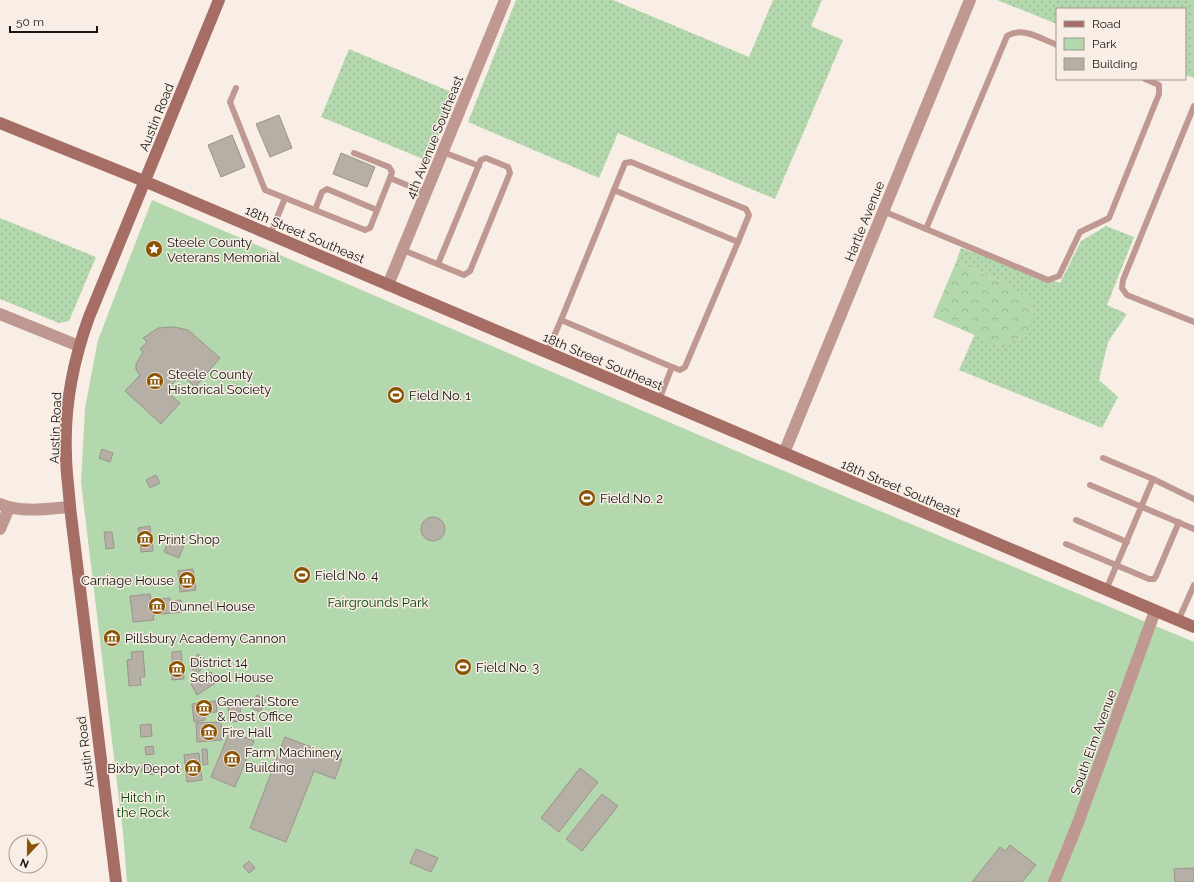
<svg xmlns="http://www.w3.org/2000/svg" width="1194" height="882" font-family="Raleway,sans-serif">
<defs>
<pattern id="grass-dots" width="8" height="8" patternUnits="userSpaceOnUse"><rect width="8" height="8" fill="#b4d8ad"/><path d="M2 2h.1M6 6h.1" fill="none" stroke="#9ab894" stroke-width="1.8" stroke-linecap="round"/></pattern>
<pattern id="forest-crowns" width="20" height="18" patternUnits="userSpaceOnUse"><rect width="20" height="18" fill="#b4d8ad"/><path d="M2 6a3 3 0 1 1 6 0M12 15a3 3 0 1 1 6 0" fill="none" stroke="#9ab894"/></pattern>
</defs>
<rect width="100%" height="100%" fill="#f8eee6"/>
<!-- grass -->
<g fill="url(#grass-dots)">
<path d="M516,0H613L749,57L773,0H822L811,26L843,40L775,199L618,133L599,178L468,122Z"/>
<path d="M997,0H1194V78L1185,75V9H1057V24Z"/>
<path d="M349,49L456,94L428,161L321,117Z"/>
<path d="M0,218L96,257L69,321L59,323L0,299Z"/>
<path d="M1106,226L1134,237L1107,305L1127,314L1108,342L1099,380L1118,397L1102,428L959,370L975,334L1002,346L1035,311L1029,298L1001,281L956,262L961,248L1060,283L1081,241Z"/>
</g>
<!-- forest -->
<path fill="url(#forest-crowns)" d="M956,262L1001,281L1030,298L1035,311L1027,335L1002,347L933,317Z"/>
<!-- park -->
<path fill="#b4d8ad" d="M152,200L748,456L1194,642V882H127L123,833L81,482L85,408L98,340Z"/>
<!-- building -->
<g fill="#b6afa6" stroke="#9b948b">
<path d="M279,115L292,148L270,157L256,124Z"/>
<path d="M232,135L245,167L221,177L208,145Z"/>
<path d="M341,153L375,167L367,187L333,174Z"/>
<path d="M174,327L188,330L220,358L195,387L181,374L166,391L180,403L161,424L125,391L140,375L136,370V364L143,352L140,349L147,342L143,338L158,328Z"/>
<path d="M102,449L113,453L110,462L99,458Z"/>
<path d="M156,475L160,483L150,488L146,480Z"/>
<circle cx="433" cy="529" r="12"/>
<path d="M150,526L153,551L141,552L138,528Z"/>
<path d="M104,532H112L114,548L106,549Z"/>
<path d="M169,539L184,545L179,558L164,552Z"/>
<path d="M193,569L196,590L180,592L178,571Z"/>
<path d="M150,594L151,600L170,598V601L181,600L182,612L153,615L154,620L133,622L130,596Z"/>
<rect x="109" y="635" width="6" height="7"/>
<path d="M143,651L145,677H140L141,685L129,686L127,660L132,659L131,652Z"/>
<path d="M181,651L184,679L172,680V652Z"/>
<path d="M198,654L207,661L198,673L189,667Z"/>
<path d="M211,672L217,682L197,695L191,684Z"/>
<path d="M257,695L266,700L260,712L251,708Z"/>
<path d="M216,701L217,712L204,713L205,720L194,722L192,704Z"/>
<path d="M240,703L241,721L229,722L228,704Z"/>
<path d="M221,722L222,740L197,742L196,723Z"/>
<path d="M151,724L152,736L141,737L140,725Z"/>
<path d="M230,731L254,741L235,787L211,777Z"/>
<path d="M285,737L342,759L335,779L314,771L286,842L250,828Z"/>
<path d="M153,746L154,754L146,755L145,747Z"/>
<path d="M202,749H207L208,764L203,765Z"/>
<path d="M199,753L202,780L187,782L184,755Z"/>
<path d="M144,762L156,766L153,775L141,771Z"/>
<path d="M580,768L598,782L559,832L541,818Z"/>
<path d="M602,794L618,806L582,851L566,839Z"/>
<path d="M1010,845L1036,865L1022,882H972L1000,847L1005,851Z"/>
<path d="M416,849L438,858L431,872L410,863Z"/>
<path d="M249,861L255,868L249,873L243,866Z"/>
<path d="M1194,868V882H1175L1174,869Z"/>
</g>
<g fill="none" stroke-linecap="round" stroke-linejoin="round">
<!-- lane -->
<g stroke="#bf9891" stroke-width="6">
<path d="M236,88L230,102L265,190L365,230L370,228L390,178L426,193"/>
<path d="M1194,106L1123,280L1122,288L1127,295L1194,322"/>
<path d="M443,152L479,166"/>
<path d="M354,153L389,167L392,172L390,178"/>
<path d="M614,190L625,163L631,162L746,209L749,215L738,242"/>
<path d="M315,210L322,192L327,189L377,210"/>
<path d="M883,211L926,229L1007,36C1022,26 1042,39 1057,45"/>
<path d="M926,229L1048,280L1059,276L1080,232L1109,218L1159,94V85L1145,79"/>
<path d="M270,235L285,198"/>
<path d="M403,250L464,275L470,271L510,173L508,167L486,158L481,160L438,264"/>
<path d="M561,320L614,190L738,242L685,367L680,370L672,367"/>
<path d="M547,352L561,320L672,367L659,400"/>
<path d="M1103,458L1153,479"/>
<path d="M1090,485L1194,529"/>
<path d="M1076,520L1127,542"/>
<path d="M1066,544L1149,579H1154L1156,576L1179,522"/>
<path d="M1106,590L1153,479L1194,499"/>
<path d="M1178,621L1194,585"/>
</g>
<!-- street -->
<g stroke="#bf9891" stroke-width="12">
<path d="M388,285L505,0"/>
<path d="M0,314L79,346"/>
<path d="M784,453L970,0"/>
<path d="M0,504C22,513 47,509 70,507"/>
<path d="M0,529L9,508"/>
<path d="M1054,882L1078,823L1155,611"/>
</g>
<!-- secondary -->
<g stroke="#a56d64" stroke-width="12">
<path d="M0,123L144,181L1194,627"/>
<path d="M116,882L70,507C69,490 66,472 66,455C64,408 73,361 89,317L219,0"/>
</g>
</g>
<!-- icons -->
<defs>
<g id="sight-disc" transform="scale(0.9)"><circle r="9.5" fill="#895302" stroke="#f8eee6"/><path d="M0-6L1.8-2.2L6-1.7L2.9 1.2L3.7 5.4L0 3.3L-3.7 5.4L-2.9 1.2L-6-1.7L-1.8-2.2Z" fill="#fff"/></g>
<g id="museum-disc" transform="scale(0.9)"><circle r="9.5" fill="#895302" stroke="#f8eee6"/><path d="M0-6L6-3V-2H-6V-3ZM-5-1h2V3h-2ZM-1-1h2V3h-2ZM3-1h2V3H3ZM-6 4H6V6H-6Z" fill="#fff"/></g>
<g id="stadium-disc" transform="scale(0.9)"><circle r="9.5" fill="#895302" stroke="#f8eee6"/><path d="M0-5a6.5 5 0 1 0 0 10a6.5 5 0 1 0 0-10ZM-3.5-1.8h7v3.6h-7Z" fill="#fff"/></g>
</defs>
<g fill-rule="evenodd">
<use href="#sight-disc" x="154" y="249"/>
<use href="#museum-disc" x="155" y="381"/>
<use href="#stadium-disc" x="396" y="395"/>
<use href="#stadium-disc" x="587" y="498"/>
<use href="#museum-disc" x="145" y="539"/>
<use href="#stadium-disc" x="302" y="575"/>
<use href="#museum-disc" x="187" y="580"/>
<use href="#museum-disc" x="157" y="606"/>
<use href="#museum-disc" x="112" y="638"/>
<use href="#stadium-disc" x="463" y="667"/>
<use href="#museum-disc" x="177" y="669"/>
<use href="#museum-disc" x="204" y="708"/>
<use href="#museum-disc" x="209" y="732"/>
<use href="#museum-disc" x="232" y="759"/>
<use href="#museum-disc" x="193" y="768"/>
</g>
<g text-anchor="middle" stroke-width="3" stroke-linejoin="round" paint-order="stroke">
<!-- street labels -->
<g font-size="13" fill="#181512" stroke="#f8eee6">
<text transform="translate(156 117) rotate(-68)" y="5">Austin Road</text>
<text transform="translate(434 137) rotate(-68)" y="5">4th Avenue Southeast</text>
<text transform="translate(864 221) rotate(-68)" y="5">Hartle Avenue</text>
<text transform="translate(305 234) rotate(23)" y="5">18th Street Southeast</text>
<text transform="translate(603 361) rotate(23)" y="5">18th Street Southeast</text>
<text transform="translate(55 428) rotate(-88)" y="5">Austin Road</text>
<text transform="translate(901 488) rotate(23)" y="5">18th Street Southeast</text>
<text transform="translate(1093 742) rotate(-70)" y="5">South Elm Avenue</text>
<text transform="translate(85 752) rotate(-97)" y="5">Austin Road</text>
</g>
<!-- poi labels -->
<g font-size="13" fill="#181512" stroke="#f8eee6" text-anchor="start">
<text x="167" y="247">Steele County<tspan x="167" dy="15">Veterans Memorial</tspan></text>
<text x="168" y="379">Steele County<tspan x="168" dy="15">Historical Society</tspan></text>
<text x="409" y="400">Field No. 1</text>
<text x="600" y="503">Field No. 2</text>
<text x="158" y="544">Print Shop</text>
<text x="315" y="580">Field No. 4</text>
<text x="174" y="585" text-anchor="end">Carriage House</text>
<text x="170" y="611">Dunnel House</text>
<text x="125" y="643">Pillsbury Academy Cannon</text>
<text x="190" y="667">District 14<tspan x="190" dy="15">School House</tspan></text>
<text x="476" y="672">Field No. 3</text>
<text x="217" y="706">General Store<tspan x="217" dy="15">&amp; Post Office</tspan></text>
<text x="222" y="737">Fire Hall</text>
<text x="245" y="757">Farm Machinery<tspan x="245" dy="15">Building</tspan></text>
<text x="180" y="773" text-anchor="end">Bixby Depot</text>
</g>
<!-- park labels -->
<g font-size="13" fill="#0a4300" stroke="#f8eee6">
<text x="378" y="607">Fairgrounds Park</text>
<text x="143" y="802">Hitch in<tspan x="143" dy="15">the Rock</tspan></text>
</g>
</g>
<!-- legend -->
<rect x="1056" y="8" width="130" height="72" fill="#f8eee6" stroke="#9e9791"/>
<rect x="1064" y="21" width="20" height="6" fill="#a56d64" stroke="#9e9791"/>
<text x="1092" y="28" font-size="12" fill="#181512">Road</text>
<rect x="1064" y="38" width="20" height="12" fill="#b4d8ad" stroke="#9e9791"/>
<text x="1092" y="48" font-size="12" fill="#181512">Park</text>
<rect x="1064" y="58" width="20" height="12" fill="#b6afa6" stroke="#9e9791"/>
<text x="1092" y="68" font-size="12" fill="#181512">Building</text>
<!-- north arrow -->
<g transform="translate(28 854) rotate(202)"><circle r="19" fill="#f8eee6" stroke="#9e9791"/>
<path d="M0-3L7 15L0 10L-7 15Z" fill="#895302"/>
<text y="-6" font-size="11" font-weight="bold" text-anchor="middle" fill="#181512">N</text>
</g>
<!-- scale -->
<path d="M10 26v6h87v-6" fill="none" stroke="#181512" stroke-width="2"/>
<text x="16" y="26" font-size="12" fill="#181512" stroke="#f8eee6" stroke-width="3" paint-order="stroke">50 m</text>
</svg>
